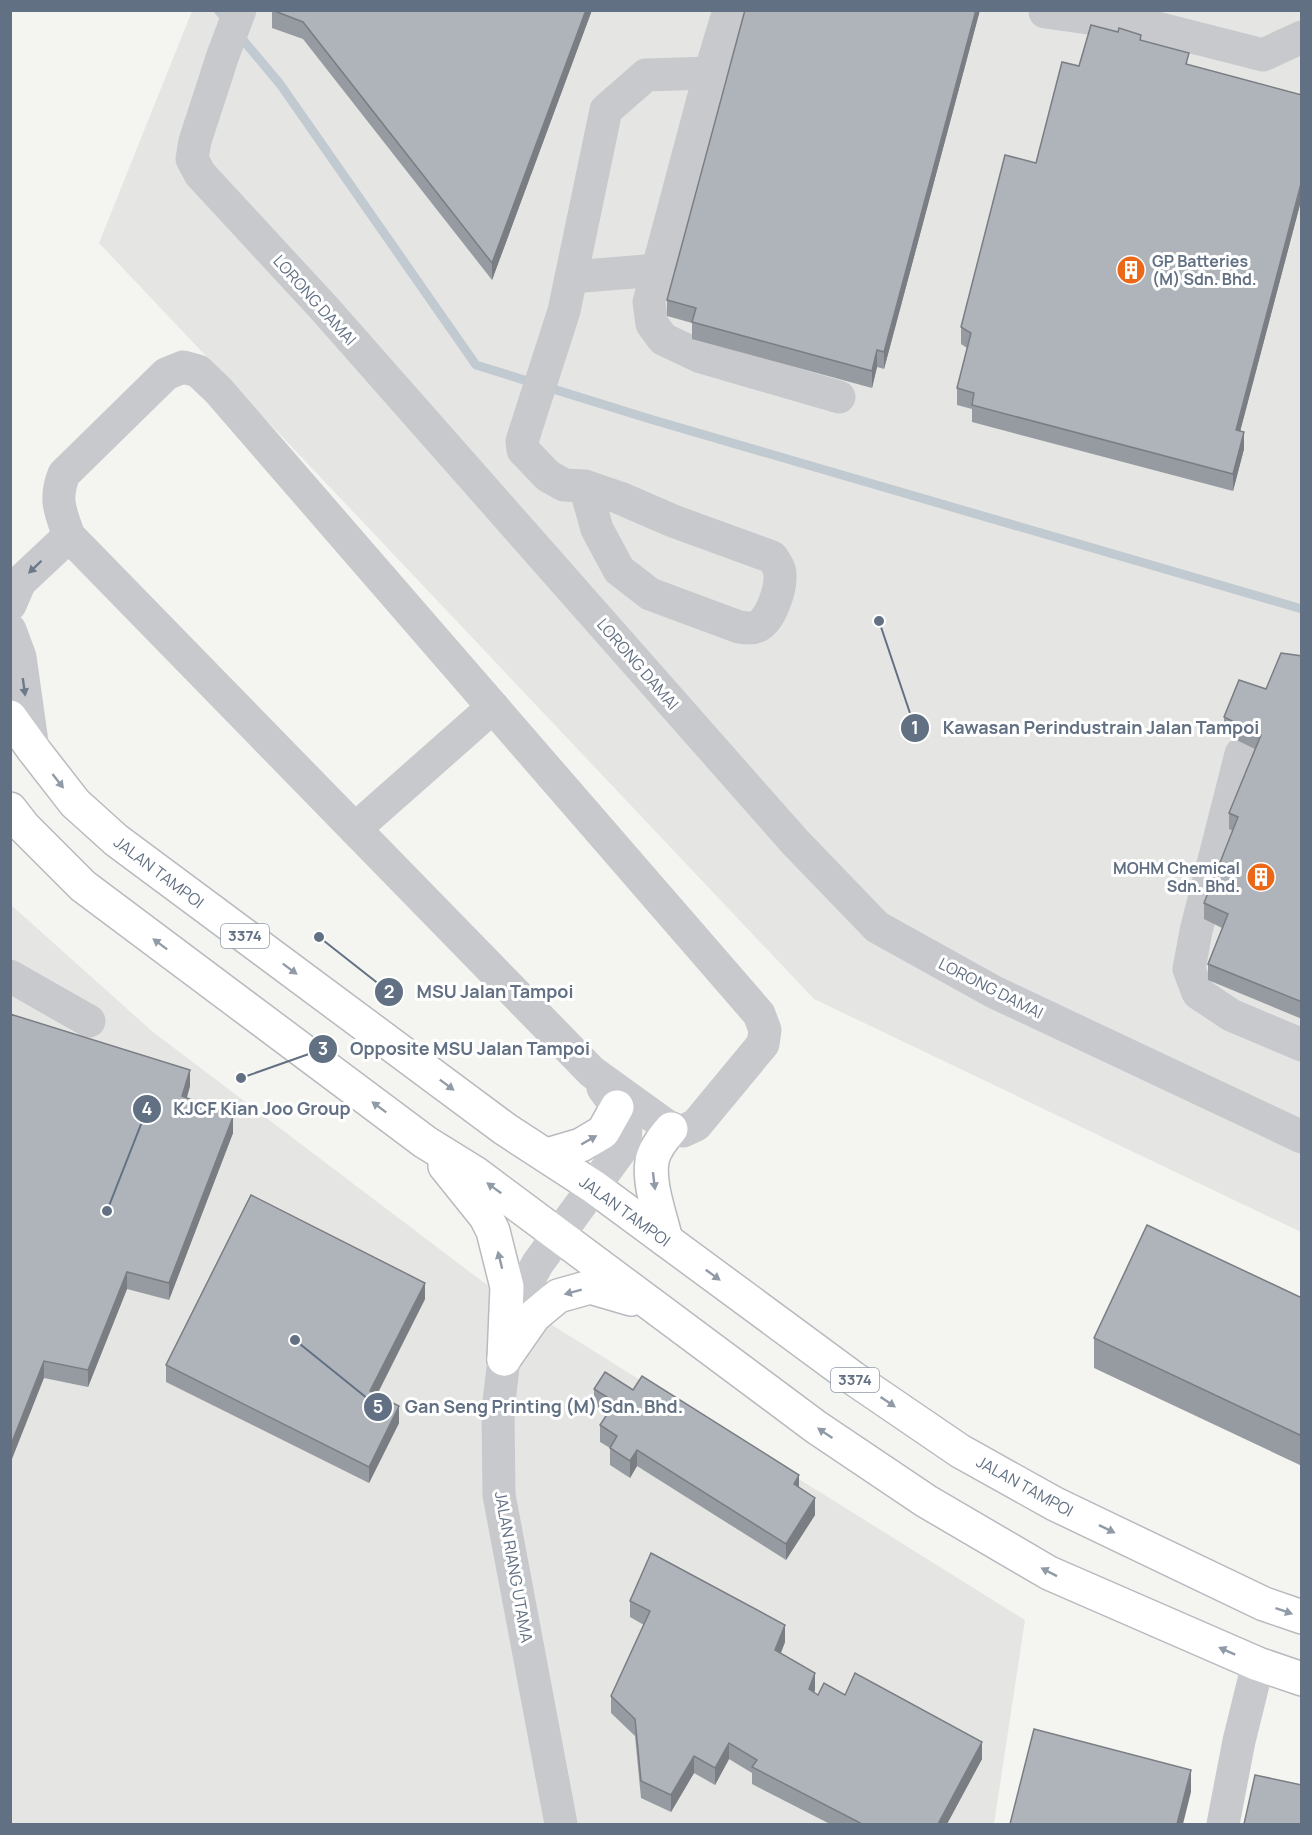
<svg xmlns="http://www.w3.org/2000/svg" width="1312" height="1835" font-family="Manrope,sans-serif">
<rect width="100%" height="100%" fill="#f4f5f0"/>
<!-- built -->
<g fill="#e5e6e4">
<path d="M192,11H1301V1232L814,999L99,243Z"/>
<path d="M10,904L153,1032L483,1282L1025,1620L994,1824H11Z"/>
</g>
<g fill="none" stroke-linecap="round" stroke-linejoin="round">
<!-- stream -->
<g stroke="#c2cad1" stroke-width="9">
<path d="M218,10L229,23"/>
<path d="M238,34L280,84L476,365L650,419L1302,609"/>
</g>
<!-- major casing -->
<g stroke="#b7babe" stroke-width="36">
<g id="major">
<path d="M10,717L33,749L75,803L116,840L505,1129L594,1187L853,1378L960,1451L1055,1504L1264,1604L1302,1617"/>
<path d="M10,809L24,827L83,886L425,1142L475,1173L816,1427L926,1501L1049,1573L1258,1664L1302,1679"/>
<path d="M547,1155L581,1145L603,1132L617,1107"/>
<path d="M445,1166L486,1217L493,1231L507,1287L504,1359"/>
<path d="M666,1240C661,1218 648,1184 652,1161C654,1150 664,1137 671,1129"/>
<path d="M504,1359L534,1316L558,1296L590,1287L631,1299"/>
</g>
</g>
<!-- minor -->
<g stroke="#c7c9cd" stroke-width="33">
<path d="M240,10L223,55L195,141L192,159L200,174L323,307L795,842L877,927L994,992L1302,1137"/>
<path d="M729,10L710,73L649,302L652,324L663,339L701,357L839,397"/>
<path d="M1045,12L1153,27L1263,55L1302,37"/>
<path d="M571,277L658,270"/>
<path d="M183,367L198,371L218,390L759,1014L765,1030L763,1044L696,1125L683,1131L671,1129L592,1072L69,536C60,511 54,499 64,474L166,374Z"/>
<path d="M585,486L597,529L619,570L650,594L739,627C746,628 752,629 758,626C771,620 781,588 780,575C780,568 776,563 772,557L673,521L620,498L585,486L564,485L548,476L523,450L522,441L564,311L606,110L646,75L710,73"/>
<path d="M10,605L20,582L69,536"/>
<path d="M10,630L20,657L33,749"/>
<path d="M1241,754L1196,931L1189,969L1198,993L1231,1015L1302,1045"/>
<path d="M355,829L493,707"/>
<path d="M10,976L89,1021"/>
<path d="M561,1824L499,1495L498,1410L504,1359L529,1279L538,1263L625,1144L626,1125L617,1107L603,1088"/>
<path d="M1223,1824L1239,1741L1258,1664"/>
</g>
<!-- major -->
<use href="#major" stroke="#fff" stroke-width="33"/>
</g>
<!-- wall -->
<g fill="#969ba1">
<path d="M272,10H592L492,280L303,39L272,28Z"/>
<path d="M980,10L884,369L877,367L872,388L692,339V323L667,316V300Z"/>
<path d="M1141,40L1189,65L1302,95V197L1240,431L1244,449L1233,491L972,422V409L957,405V388L967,348L961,344V327L1036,163Z"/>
<path d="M1302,656V1019L1208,980V964L1222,928L1204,919V903L1233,831L1229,829V813L1255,749L1224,734V717L1266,689Z"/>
<path d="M10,1014L190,1086L187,1098L233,1133L169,1300L127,1289L88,1387L44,1378Z"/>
<path d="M1302,1298V1466L1094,1368V1338Z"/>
<path d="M425,1299L377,1395L399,1423L369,1483L166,1382V1365Z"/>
<path d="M594,1389L633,1390L799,1488L815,1515L786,1560L637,1466L630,1478L610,1465V1448L600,1442V1425L607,1414L594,1405Z"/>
<path d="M630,1601L785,1642L781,1653L815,1690L814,1692L818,1695H845L982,1759L947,1824H830L752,1784V1773L729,1759L715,1785L694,1773L671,1812L641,1798L635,1736L611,1713V1696L644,1625L630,1617Z"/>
</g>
<!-- shaded-wall -->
<g fill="#7a7e83">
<path d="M586,10H592L492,280V263Z"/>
<path d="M976,10H980L884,369V352Z"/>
<path d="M1302,180V197L1236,447V430Z"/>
<path d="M877,350V367L872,388V371Z"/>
<path d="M1244,432V449L1233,491V474Z"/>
<path d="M190,1070V1086L182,1113V1096Z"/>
<path d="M233,1117V1133L169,1300V1283Z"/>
<path d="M127,1272V1289L88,1387V1370Z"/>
<path d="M425,1283V1299L370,1408V1391Z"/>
<path d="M44,1361V1378L10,1464V1447Z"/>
<path d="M399,1406V1423L369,1483V1467Z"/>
<path d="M637,1450V1466L630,1478V1461Z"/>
<path d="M799,1475V1492L794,1484Z"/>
<path d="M815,1498V1515L786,1560V1544Z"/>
<path d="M785,1625V1642L775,1667V1650Z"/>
<path d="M815,1673V1690L809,1706V1689Z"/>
<path d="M982,1742V1759L947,1824H938Z"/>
<path d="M729,1743V1759L715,1785V1768Z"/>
<path d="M694,1756V1773L671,1812V1795Z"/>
<path d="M1191,1770V1792L1183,1824H1177Z"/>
</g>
<!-- building -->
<g fill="#afb4bb" stroke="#7a7e83" stroke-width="1.5">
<path d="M272,10H586L492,263L303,22Z"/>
<path d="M745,10H976L884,352L877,350L872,371L692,322L696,308L667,300Z"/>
<path d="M1091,25L1118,32L1119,28L1141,35L1140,40L1189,53L1186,64L1302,95V180L1236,430L1244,432L1233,474L972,405L974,393L957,388L971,333L961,327L1005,155L1036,163L1062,62L1079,66Z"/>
<path d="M1281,653L1302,656V1002L1208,964L1228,914L1204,903L1238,817L1229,813L1261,735L1224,717L1239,680L1266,689Z"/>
<path d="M10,1014L190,1070L182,1096L233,1117L169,1283L127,1272L88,1370L44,1361L10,1447Z"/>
<path d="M251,1195L425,1283L370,1391L399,1406L369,1467L166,1365Z"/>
<path d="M1147,1225L1302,1298V1436L1094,1338Z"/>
<path d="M605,1372L633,1390L642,1376L799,1475L794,1484L815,1498L786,1544L637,1450L630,1461L610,1448L617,1436L600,1425L615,1402L594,1389Z"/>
<path d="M651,1553L785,1625L775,1650L815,1673L809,1689L818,1695L824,1683L845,1695L855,1673L982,1742L938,1824H862L752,1767L757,1760L729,1743L715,1768L694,1756L671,1795L641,1781L635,1719L611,1696L650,1611L630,1601Z"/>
<path d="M1034,1729L1191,1770L1177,1824H1010Z"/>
<path d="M1255,1775L1302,1785V1824H1244Z"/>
</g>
<!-- one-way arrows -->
<defs><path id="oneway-solid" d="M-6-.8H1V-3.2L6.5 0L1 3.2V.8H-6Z" transform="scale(1.5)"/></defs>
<g fill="#6c798a">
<use href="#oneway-solid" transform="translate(35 567) rotate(136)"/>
<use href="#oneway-solid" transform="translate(24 687) rotate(82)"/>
</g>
<g fill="#919ba8">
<use href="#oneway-solid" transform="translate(58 781) rotate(52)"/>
<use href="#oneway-solid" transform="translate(160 944) rotate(-143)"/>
<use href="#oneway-solid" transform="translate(290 969) rotate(37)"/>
<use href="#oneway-solid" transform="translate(447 1085) rotate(37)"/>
<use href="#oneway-solid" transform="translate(379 1107) rotate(-143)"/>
<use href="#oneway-solid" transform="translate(589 1140) rotate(-30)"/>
<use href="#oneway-solid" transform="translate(654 1181) rotate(83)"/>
<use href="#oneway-solid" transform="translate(494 1188) rotate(-144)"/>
<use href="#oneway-solid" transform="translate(500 1260) rotate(-104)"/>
<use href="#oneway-solid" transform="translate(713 1275) rotate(36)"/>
<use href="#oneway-solid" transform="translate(573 1292) rotate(165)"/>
<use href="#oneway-solid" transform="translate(888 1402) rotate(34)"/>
<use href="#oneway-solid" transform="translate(825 1433) rotate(-146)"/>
<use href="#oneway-solid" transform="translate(1107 1529) rotate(26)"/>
<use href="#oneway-solid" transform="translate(1049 1572) rotate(-153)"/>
<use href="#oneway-solid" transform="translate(1284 1611) rotate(19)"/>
<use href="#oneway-solid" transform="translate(1227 1651) rotate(-156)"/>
</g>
<!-- icons -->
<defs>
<g id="building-disc" transform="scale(1.5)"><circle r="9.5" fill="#ec6819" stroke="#fff"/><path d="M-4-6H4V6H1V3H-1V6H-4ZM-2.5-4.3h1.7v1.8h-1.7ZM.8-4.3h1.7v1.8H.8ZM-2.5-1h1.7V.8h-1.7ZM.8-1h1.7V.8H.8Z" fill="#fff"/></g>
</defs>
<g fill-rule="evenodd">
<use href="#building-disc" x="1131" y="270"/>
<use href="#building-disc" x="1261" y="877"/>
</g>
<g text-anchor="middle" stroke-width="6" stroke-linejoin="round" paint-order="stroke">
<!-- shield labels -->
<g fill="#fff" stroke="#919ba8" stroke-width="1.5">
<rect x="221" y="924" width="48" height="24" rx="4.5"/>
<rect x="831" y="1368" width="48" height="24" rx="4.5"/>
</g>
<g font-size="15" font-weight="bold" fill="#627083">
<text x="245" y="941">3374</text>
<text x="855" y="1385">3374</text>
</g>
<!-- poi labels -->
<g font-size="16" font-weight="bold" fill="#627083" stroke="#fff" text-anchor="start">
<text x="1152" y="267">GP Batteries<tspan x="1152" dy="18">(M) Sdn. Bhd.</tspan></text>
<text x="1240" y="874" text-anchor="end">MOHM Chemical<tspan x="1240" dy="18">Sdn. Bhd.</tspan></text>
</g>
<!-- street labels -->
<g font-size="16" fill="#627083" stroke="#fff">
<text transform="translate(315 300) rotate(48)" y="6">LORONG DAMAI</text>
<text transform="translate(638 664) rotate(49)" y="6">LORONG DAMAI</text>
<text transform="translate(159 872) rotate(37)" y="6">JALAN TAMPOI</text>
<text transform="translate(991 988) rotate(27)" y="6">LORONG DAMAI</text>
<text transform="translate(625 1211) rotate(36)" y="6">JALAN TAMPOI</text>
<text transform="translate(1025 1486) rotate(29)" y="6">JALAN TAMPOI</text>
<text transform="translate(514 1567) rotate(80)" y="6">JALAN RIANG UTAMA</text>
</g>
</g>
<!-- callouts -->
<path fill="none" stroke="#627083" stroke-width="2" d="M879 621L915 728M319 937L389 992M241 1078L323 1049M107 1211L147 1109M295 1340L378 1407"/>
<g fill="#627083" stroke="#fff" stroke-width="2">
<circle cx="879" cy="621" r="6"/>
<circle cx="319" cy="937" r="6"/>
<circle cx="241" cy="1078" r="6"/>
<circle cx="107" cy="1211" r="6"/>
<circle cx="295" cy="1340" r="6"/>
<circle cx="915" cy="728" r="15"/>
<circle cx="389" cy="992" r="15"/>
<circle cx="323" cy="1049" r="15"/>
<circle cx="147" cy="1109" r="15"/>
<circle cx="378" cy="1407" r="15"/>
</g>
<g font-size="18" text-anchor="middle" font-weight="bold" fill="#fff">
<text x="915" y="734">1</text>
<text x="389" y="998">2</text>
<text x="323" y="1055">3</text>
<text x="147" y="1115">4</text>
<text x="378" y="1413">5</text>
</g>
<g font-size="18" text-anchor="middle" font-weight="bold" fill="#627083" stroke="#fff" stroke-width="6" stroke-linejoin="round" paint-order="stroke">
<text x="1101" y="734">Kawasan Perindustrain Jalan Tampoi</text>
<text x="495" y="998">MSU Jalan Tampoi</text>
<text x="470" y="1055">Opposite MSU Jalan Tampoi</text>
<text x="262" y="1115">KJCF Kian Joo Group</text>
<text x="544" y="1413">Gan Seng Printing (M) Sdn. Bhd.</text>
</g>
<!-- border -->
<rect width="1312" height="1835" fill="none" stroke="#627083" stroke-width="24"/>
</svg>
